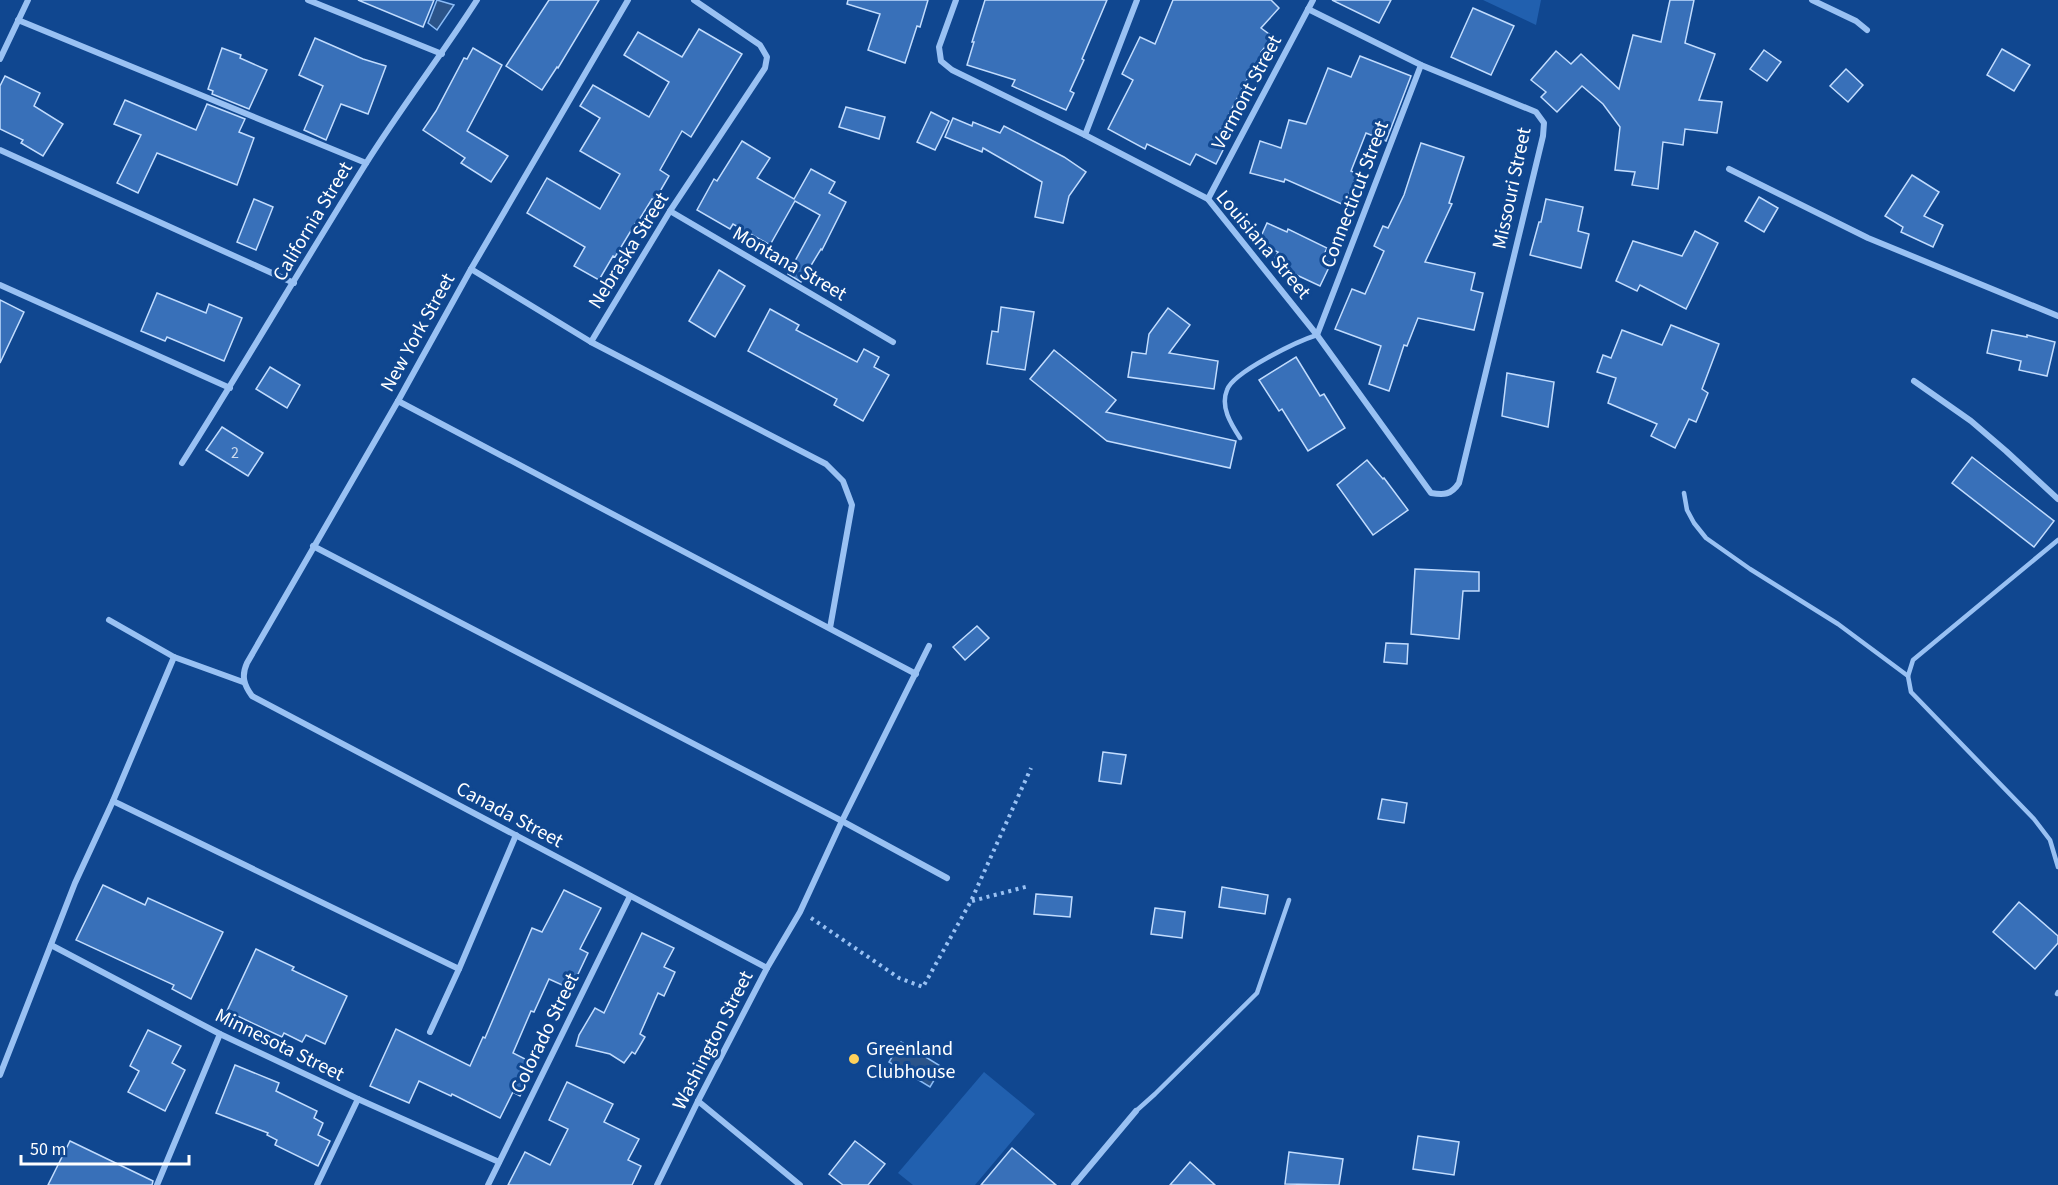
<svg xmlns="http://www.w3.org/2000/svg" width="2058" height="1185" font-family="'Source Sans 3',sans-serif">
<rect width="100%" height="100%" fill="#104790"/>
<!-- green -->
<g fill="#2160af">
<path d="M1483,0H1541L1536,25Z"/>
<path d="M984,1072L1035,1114L975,1185H913L898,1173Z"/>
</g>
<!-- water -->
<g fill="#2b548a" stroke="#8bbcf7" stroke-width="1.5">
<path d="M437,0L454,5L437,30L428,23Z"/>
<path d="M901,1042L942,1067L930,1087L889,1062Z"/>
</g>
<!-- building -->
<g fill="#3870b9" stroke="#c1dcfe" stroke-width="1.5">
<path d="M358,0H434L423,27Z"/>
<path d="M549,0H599L558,68L557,67L542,90L506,66Z"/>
<path d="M848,0H928L920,27L917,26L905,63L868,50L880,14L847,4Z"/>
<path d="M985,0H1107L1082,59L1084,60L1070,91L1074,93L1066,110L1012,86L1015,80L967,65L974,42H972Z"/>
<path d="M1173,0H1271L1279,8L1261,28L1273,37L1261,52L1264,54L1253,73L1251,72L1215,141L1225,146L1216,164L1196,154L1190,165L1147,144L1145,149L1108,129L1133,80L1122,74L1140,37L1155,44Z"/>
<path d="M1332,0H1391L1379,23Z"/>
<path d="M1670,0H1694L1685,43L1715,54L1699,100L1722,102L1717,133L1685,129L1683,145L1663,142L1658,189L1632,185L1635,172L1615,170L1620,127L1603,104L1582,86L1557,112L1541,97L1546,92L1531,80L1556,51L1571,64L1581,54L1619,89L1633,35L1661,42Z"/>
<path d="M1473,8L1514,26L1491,75L1451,57Z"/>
<path d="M699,29L742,54L691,137L682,131L660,170L669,176L655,200L652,199L636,225L635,224L615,257L613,256L599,280L574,266L585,247L527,213L547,178L600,209L620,174L580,151L600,118L580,106L593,85L649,117L669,82L624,55L638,32L682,57Z"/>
<path d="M315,38L363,59L386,66L368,114L341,104L326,140L304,130L323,86L299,75Z"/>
<path d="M222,48L241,55L240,58L267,70L249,109L212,94L213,91L208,89Z"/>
<path d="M473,48L502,65L467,131L508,156L491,182L461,163L465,158L423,130L436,111L464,58L467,59Z"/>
<path d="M2002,49L2030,65L2014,91L1987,75Z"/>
<path d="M1764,50L1781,62L1767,81L1750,69Z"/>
<path d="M1360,56L1411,76L1386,141L1366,133L1351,171L1358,174L1344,205L1285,179L1284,182L1250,173L1260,141L1281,148L1289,120L1306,124L1328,68L1351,77Z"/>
<path d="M1846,69L1863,85L1848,102L1830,86Z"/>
<path d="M5,76L40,93L34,106L63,124L43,156L21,143L23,140L0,129V86Z"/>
<path d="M125,100L196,130L207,104L245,119L239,132L254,138L237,185L157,153L138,193L117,183L141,135L114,124Z"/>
<path d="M846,107L885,117L879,139L839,127Z"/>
<path d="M931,112L949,121L935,150L917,142Z"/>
<path d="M953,118L972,126L973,122L1000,133L1004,126L1064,157L1086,172L1069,196L1063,223L1035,217L1042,182L983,148L982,152L945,137Z"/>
<path d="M742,141L770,158L757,178L794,199L811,169L835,182L829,193L846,202L822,250L821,249L801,282L788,274L820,215L795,201L770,245L733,224L730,229L697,210L714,179L717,181Z"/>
<path d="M1421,143L1464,157L1449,203L1452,204L1425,262L1475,273L1471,290L1483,293L1474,330L1418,318L1407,346L1404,345L1389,391L1369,384L1381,346L1335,329L1352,289L1365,294L1384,251L1374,246L1383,226L1388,228L1404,195Z"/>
<path d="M1912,175L1939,192L1924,216L1943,225L1933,247L1901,232L1903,227L1885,216Z"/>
<path d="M1759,197L1778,208L1764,232L1745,221Z"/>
<path d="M254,199L273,207L256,250L237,242Z"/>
<path d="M1546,199L1583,207L1578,231L1589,234L1581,268L1530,255L1539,222H1541Z"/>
<path d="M1267,223L1287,232L1288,229L1327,248L1322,259L1331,263L1320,286L1286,270L1288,265L1275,258L1278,252L1258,243Z"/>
<path d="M1695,231L1718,243L1686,309L1640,285L1637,291L1616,281L1633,241L1682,256Z"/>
<path d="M719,270L745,286L715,337L689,321Z"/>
<path d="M157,293L206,313L209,304L242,318L224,361L167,337L165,341L141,331Z"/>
<path d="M0,300L24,312L0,363Z"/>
<path d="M1001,307L1034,312L1025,370L987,364L992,331L998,332Z"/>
<path d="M1168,308L1190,325L1169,353L1218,361L1214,389L1128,377L1132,352L1146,354L1149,334Z"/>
<path d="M770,309L799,325L796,330L857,362L864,349L879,357L874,367L889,375L863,421L834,405L837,399L748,351Z"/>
<path d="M1671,325L1719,344L1702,389L1708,393L1696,422L1689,419L1675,448L1651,436L1657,424L1608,403L1616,378L1597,372L1603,355L1611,358L1622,330L1662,345Z"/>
<path d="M1992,330L2027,337V335L2055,342L2047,376L2019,370L2021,361L1987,353Z"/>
<path d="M1054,350L1116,400L1106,412L1236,441L1230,468L1107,441L1030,379Z"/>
<path d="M1296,357L1320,396L1324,394L1345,428L1308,451L1282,409L1279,411L1259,380Z"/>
<path d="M270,367L300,385L287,408L256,389Z"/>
<path d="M1507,373L1554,382L1548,427L1502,416Z"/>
<path d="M222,427L263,453L248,476L206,450Z"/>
<path d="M1972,457L2054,521L2034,547L1952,483Z"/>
<path d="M1367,460L1383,479L1384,478L1408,510L1373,535L1337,485Z"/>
<path d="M1415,569L1479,572V591H1463L1459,639L1411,634Z"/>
<path d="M977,626L989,638L965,660L953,647Z"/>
<path d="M1386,643L1408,644L1407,664L1384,662Z"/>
<path d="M1103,752L1126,755L1121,784L1099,781Z"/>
<path d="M1382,799L1407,803L1404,823L1378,819Z"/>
<path d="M103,885L145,905L148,898L223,932L191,999L172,989L174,985L76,940Z"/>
<path d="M1222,887L1268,895L1265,914L1219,907Z"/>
<path d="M564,890L601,908L580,949L588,953L571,989L549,979L534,1012L531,1011L513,1053L535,1064L520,1096L513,1092L500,1118L452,1094L451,1096L419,1081L409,1103L370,1086L396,1029L470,1066L483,1037L485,1038L532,928L542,932Z"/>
<path d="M1036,894L1072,897L1070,917L1034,914Z"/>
<path d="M2019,902L2058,936V943L2035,969L1993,932Z"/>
<path d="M1155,908L1185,912L1182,938L1151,934Z"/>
<path d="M642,933L674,948L664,967L675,972L664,996L658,993L640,1034L645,1037L635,1054L632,1052L624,1063L610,1054L576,1046L579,1035L595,1008L604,1013Z"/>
<path d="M256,949L294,967L292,970L347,996L325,1044L306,1035L302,1042L284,1033L282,1037L227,1011Z"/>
<path d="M148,1030L181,1046L172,1063L185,1070L165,1111L128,1092L139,1071L130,1066Z"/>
<path d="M235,1065L279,1083L276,1091L317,1111L314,1118L323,1123L318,1135L330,1141L318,1166L275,1145L277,1140L267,1135L268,1133L216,1113Z"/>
<path d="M567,1082L613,1104L604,1122L639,1139L628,1160L641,1166L632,1185H508L525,1152L550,1165L568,1129L549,1120Z"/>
<path d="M1418,1136L1459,1142L1454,1175L1413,1169Z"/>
<path d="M70,1141L153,1181L152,1185H48Z"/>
<path d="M855,1141L885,1164L868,1185H843L829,1174Z"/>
<path d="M1012,1148L1056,1185H981Z"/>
<path d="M1289,1152L1343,1159L1339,1185L1285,1184Z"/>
<path d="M1190,1162L1215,1185H1170Z"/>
</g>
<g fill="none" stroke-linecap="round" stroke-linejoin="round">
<!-- path -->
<g stroke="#99c1f3" stroke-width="4" stroke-dasharray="3 4.5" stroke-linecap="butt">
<path d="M972,901L1029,886"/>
<path d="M811,918L899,978L923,987L971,901L1031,768"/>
</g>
<!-- lane -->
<g stroke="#99c1f3" stroke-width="4.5">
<path d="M1240,438C1231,424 1220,407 1227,390C1233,372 1298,341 1317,335"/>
<path d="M1684,493L1687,510L1694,523L1706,538L1750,569L1838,624L1908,676"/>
<path d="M2058,540L1913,660L1908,676L1911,692L2034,819L2050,840L2058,867"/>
<path d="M2057,994L2058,992"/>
<path d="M1136,1111L1155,1094L1257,993L1289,900"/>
</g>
<!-- street -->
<g stroke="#99c1f3" stroke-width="6">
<path d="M308,0L442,54"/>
<path d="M628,0L471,269L398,401L247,663C241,676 244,685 252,696L767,968"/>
<path d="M956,0L939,47L941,61L952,70L1085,135L1208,199L1317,335L1431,493C1444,495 1451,495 1459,483L1543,136L1544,123L1536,112L1421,65L1308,9"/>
<path d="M1812,0L1856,21L1867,30"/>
<path d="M18,20L366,163"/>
<path d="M0,59L28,0"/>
<path d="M1085,135L1137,0"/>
<path d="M0,150L294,283"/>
<path d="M1729,169L1868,238L2058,316"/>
<path d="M1208,199L1313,0"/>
<path d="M670,211L893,342"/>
<path d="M471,269L591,342L670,211L765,68L767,57L760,45L694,0"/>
<path d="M0,285L230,388"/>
<path d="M1317,335L1421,65"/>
<path d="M591,342L826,464L843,481L852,505L830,628"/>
<path d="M1914,381L1971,421L2006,451L2058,499"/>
<path d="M398,401L916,674"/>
<path d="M182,463C244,365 303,264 365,165C400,109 441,56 477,0"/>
<path d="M313,546L842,821L947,878"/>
<path d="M109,620L174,657L243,682"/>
<path d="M113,801L459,969L516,835"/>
<path d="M51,945L220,1034L358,1099L499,1162"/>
<path d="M430,1032L459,969"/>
<path d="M0,1075L75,883L113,801L174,657"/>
<path d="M698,1101L800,1185"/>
<path d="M157,1185L220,1034"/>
<path d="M317,1185L358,1099"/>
<path d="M488,1185L630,896"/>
<path d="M657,1185L698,1101L767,968L800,912L842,821L929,646"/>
<path d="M1074,1185L1136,1111"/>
</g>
</g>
<!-- markers -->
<circle fill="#ffd15b" stroke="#104790" stroke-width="2" cx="854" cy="1059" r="6"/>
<g text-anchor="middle" stroke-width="6" stroke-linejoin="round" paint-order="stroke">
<!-- number labels -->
<g font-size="16" fill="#cddbee">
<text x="235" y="458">2</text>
</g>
<!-- street labels -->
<g font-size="20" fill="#fff" stroke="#104790">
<text transform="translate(1246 92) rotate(-62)" y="7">Vermont Street</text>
<text transform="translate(1511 188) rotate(-78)" y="7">Missouri Street</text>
<text transform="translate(1354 194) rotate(-69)" y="7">Connecticut Street</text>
<text transform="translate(312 221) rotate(-59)" y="7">California Street</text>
<text transform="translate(1264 244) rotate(50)" y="7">Louisiana Street</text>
<text transform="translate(628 250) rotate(-58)" y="7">Nebraska Street</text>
<text transform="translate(790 263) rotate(30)" y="7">Montana Street</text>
<text transform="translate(417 332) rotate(-61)" y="7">New York Street</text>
<text transform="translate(510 814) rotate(28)" y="7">Canada Street</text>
<text transform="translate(544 1033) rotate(-64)" y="7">Colorado Street</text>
<text transform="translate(712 1040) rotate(-63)" y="7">Washington Street</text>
<text transform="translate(280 1044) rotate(26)" y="7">Minnesota Street</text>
</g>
<!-- poi labels -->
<g font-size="20" fill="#fff" stroke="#104790" text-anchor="start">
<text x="866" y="1055">Greenland<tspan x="866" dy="23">Clubhouse</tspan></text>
</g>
</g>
<!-- scale -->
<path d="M21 1155v9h168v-9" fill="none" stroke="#ffffff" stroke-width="3"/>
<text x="30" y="1155" font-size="18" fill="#ffffff" stroke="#104790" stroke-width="4.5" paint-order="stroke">50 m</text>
</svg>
